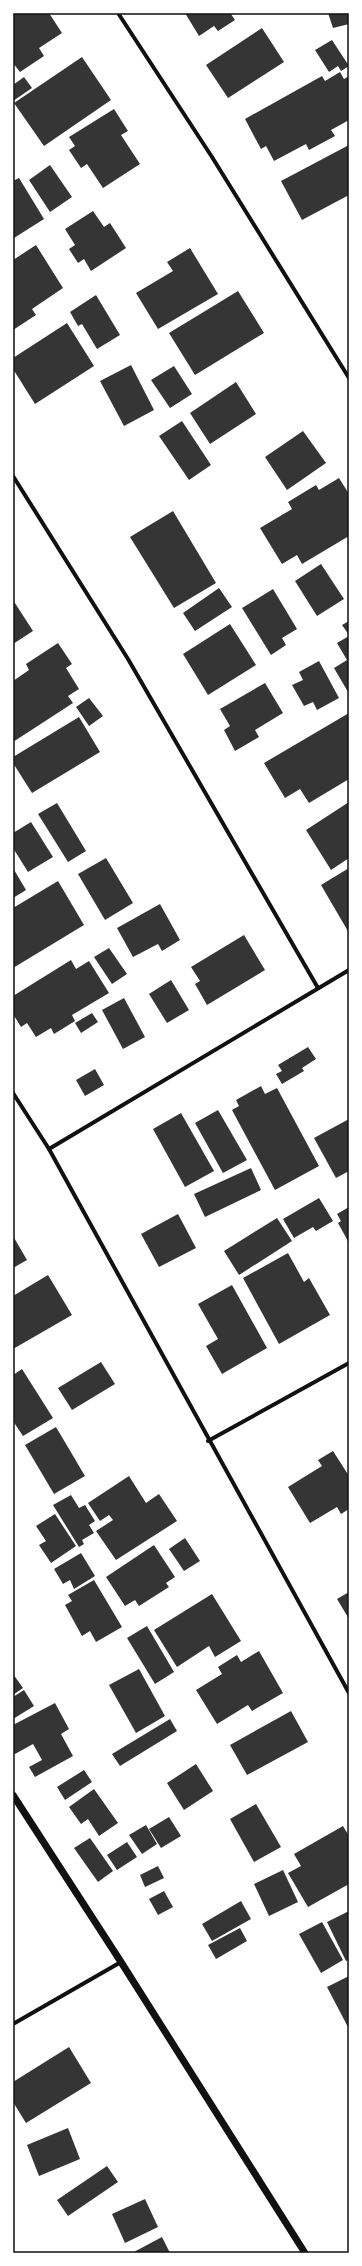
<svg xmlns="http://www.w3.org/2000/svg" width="362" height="2266" font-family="Helvetica,sans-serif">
<rect width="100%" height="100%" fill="#fff"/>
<!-- building -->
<g fill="#353535">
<path d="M13,13H49L62,33L39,48L44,56L20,72L13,63Z"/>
<path d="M185,13H232L231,14L235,20L218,31L214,26L199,36Z"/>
<path d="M328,13H349V24L333,28Z"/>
<path d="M262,28L284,62L228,98L206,65Z"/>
<path d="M332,40L349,66L341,71L338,66L329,72L315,50Z"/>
<path d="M82,57L111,100L44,146L14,103Z"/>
<path d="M340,72L344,79L349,76V120L331,130L335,136L309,150L306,144L274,161L266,146L261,149L245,119L322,76L325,81Z"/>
<path d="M24,77L32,88L13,101V85Z"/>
<path d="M114,109L128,131L121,135L140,164L103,188L87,164L81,168L69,150L75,146L69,137Z"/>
<path d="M349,145V195L302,220L281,181Z"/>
<path d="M50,165L72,197L50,212L29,180Z"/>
<path d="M19,178L44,219L14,238L13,181Z"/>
<path d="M93,211L104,227L110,223L126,248L91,271L84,259L78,263L69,249L75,245L65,229Z"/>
<path d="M36,245L63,288L32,309L36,315L13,330V260Z"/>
<path d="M190,248L218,294L158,329L136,293L173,271L167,262Z"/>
<path d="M238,291L264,333L195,375L169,333Z"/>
<path d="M96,295L120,335L97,349L82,324L78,326L70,312Z"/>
<path d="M67,323L94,366L35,404L13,369V358Z"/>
<path d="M131,365L154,410L124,426L100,381Z"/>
<path d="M174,366L192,394L170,408L151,380Z"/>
<path d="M236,382L256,414L210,444L190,413Z"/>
<path d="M182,421L211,465L189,480L159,436Z"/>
<path d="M303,431L326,463L287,490L265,457Z"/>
<path d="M339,478L349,494V536L302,564L297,555L282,564L260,528L292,509L288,502L316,485L319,490Z"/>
<path d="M173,511L216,583L174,608L130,537Z"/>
<path d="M321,564L344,599L317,616L295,581Z"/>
<path d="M219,588L232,607L195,631L183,613Z"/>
<path d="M273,589L297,629L282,638L286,645L271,655L242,608Z"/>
<path d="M13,600L33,631L13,644Z"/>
<path d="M349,621V635L342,625Z"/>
<path d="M230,624L256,665L208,695L183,654Z"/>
<path d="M349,636V691L348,692L334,668L347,660L337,643Z"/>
<path d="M58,643L72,664L66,668L79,689L68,696L73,703L13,742V681L29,670L26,664Z"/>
<path d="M319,661L339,698L317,710L313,702L304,706L292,685L303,680L299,672Z"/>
<path d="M265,683L283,713L255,730L259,737L235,751L224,730L230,726L220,709Z"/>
<path d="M89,698L103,716L89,726L76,707Z"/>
<path d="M349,713V779L309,803L300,789L285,798L264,763Z"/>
<path d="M79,717L100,752L32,793L13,763V757Z"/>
<path d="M349,802V858L331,870L306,830Z"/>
<path d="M57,803L86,851L68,862L38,814Z"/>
<path d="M31,822L53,857L28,872L13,848V833Z"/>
<path d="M106,858L133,903L105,920L78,874Z"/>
<path d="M13,868L26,890L13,898Z"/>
<path d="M349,868V933L321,885Z"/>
<path d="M58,881L84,925L13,968V908Z"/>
<path d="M160,904L180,940L162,951L158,944L133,957L117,928Z"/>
<path d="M244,935L265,970L207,1005L195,984L200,981L191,967Z"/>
<path d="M109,948L127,974L112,984L94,957Z"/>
<path d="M71,960L76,969L89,961L109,993L72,1015L75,1021L54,1034L51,1028L36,1037L27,1023L21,1027L13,1014V996Z"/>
<path d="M171,980L189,1010L167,1023L149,994Z"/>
<path d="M124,998L145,1037L123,1049L102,1010Z"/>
<path d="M92,1013L98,1022L81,1033L75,1023Z"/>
<path d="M308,1047L316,1059L302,1068L304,1071L282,1084L276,1074L282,1071L278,1065Z"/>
<path d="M95,1069L104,1085L85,1096L76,1080Z"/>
<path d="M261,1086L265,1094L277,1088L319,1166L275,1190L232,1110L239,1106L236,1100Z"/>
<path d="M218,1110L247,1160L223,1173L195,1123Z"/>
<path d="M181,1113L214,1171L185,1187L153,1129Z"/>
<path d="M349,1119V1171L336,1178L314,1138Z"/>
<path d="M251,1168L261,1190L205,1217L194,1194Z"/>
<path d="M319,1198L333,1221L316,1231L313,1227L294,1238L283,1219Z"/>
<path d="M349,1207V1243L338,1223L341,1221L337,1214Z"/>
<path d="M178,1214L196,1248L159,1267L141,1234Z"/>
<path d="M277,1218L292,1241L239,1275L224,1251Z"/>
<path d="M13,1236L27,1260L13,1268Z"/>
<path d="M288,1253L304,1282L309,1278L330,1315L279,1344L243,1278Z"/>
<path d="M48,1275L72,1315L13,1349V1296Z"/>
<path d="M232,1285L267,1348L222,1374L206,1346L218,1339L198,1304Z"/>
<path d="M101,1362L115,1384L72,1410L58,1388Z"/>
<path d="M22,1369L53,1418L23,1436L13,1421V1375Z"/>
<path d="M56,1427L85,1476L54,1494L25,1445Z"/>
<path d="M333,1451L349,1476V1509L341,1514L337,1507L310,1523L288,1487L322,1466L318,1460Z"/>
<path d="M129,1476L146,1503L159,1494L177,1521L116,1560L96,1531L113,1520L109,1515L100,1521L88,1503Z"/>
<path d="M71,1495L79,1508L85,1505L95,1521L89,1525L94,1533L82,1540L84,1544L79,1547L53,1505Z"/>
<path d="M55,1514L76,1546L51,1563L39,1545L46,1541L36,1526Z"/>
<path d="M185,1538L200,1561L184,1571L169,1549Z"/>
<path d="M154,1545L175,1577L166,1583L169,1587L139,1606L135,1600L125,1606L106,1577Z"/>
<path d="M81,1553L95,1576L74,1589L70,1580L63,1584L54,1569Z"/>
<path d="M94,1580L122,1627L96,1642L90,1631L82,1636L65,1605L72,1601L68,1595Z"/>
<path d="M349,1592V1619L337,1599Z"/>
<path d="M212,1594L241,1641L215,1657L209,1646L177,1667L154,1630Z"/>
<path d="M147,1626L174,1672L155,1684L127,1638Z"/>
<path d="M259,1651L283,1693L252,1711L248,1705L217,1724L196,1690L222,1674L218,1667L237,1655L241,1662Z"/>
<path d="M139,1669L165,1716L136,1733L109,1685Z"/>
<path d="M13,1674L23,1688L13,1695Z"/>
<path d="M24,1690L34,1706L13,1719V1697Z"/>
<path d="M55,1703L69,1729L61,1734L73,1756L35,1777L29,1767L42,1760L33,1744L15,1754L13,1751V1725Z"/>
<path d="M291,1711L308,1742L247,1775L230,1745Z"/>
<path d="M170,1719L177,1731L120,1766L112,1754Z"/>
<path d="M196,1764L213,1791L184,1810L167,1783Z"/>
<path d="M84,1770L92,1782L65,1800L57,1787Z"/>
<path d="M94,1789L118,1823L99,1836L88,1819L81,1824L69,1807Z"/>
<path d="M256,1804L281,1847L254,1862L230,1819Z"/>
<path d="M169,1817L181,1836L161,1848L149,1829Z"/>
<path d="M146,1825L157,1844L142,1854L129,1835Z"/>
<path d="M343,1826L349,1836V1884L308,1907L288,1873L301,1866L294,1854Z"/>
<path d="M90,1838L113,1871L98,1882L74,1848Z"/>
<path d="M127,1842L137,1857L117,1870L107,1855Z"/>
<path d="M158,1866L164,1878L145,1887L140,1875Z"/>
<path d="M283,1870L298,1902L269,1916L254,1884Z"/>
<path d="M164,1891L173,1907L158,1915L149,1899Z"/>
<path d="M241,1901L251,1919L212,1941L202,1924Z"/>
<path d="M349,1911V1960L346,1961L327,1922Z"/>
<path d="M322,1922L343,1960L321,1973L299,1934Z"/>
<path d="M240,1928L247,1941L216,1959L208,1945Z"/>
<path d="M349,1976V2029L327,1987Z"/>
<path d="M69,2047L91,2083L26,2123L13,2102V2082Z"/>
<path d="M68,2128L80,2159L39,2176L27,2145Z"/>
<path d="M107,2166L118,2182L68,2216L57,2200Z"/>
<path d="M145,2199L158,2227L125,2243L112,2214Z"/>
<path d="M162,2237L170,2253H132Z"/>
</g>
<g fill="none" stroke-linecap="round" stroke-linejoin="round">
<!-- minor -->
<g stroke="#111" stroke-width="4">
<path d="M118,13L212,157L349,378"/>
<path d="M13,476L128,659L318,988"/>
<path d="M13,1093L49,1149L349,1693"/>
<path d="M49,1149L349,970"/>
<path d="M208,1441L349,1363"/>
<path d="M13,2024L121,1962"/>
</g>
<!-- tertiary -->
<path stroke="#111" stroke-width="7" d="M13,1795L121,1962L305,2253"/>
</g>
<!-- border -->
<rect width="362" height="2266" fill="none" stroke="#ffffff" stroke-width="28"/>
<rect x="14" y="14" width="334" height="2238" fill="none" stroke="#111" stroke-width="1.5"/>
</svg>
